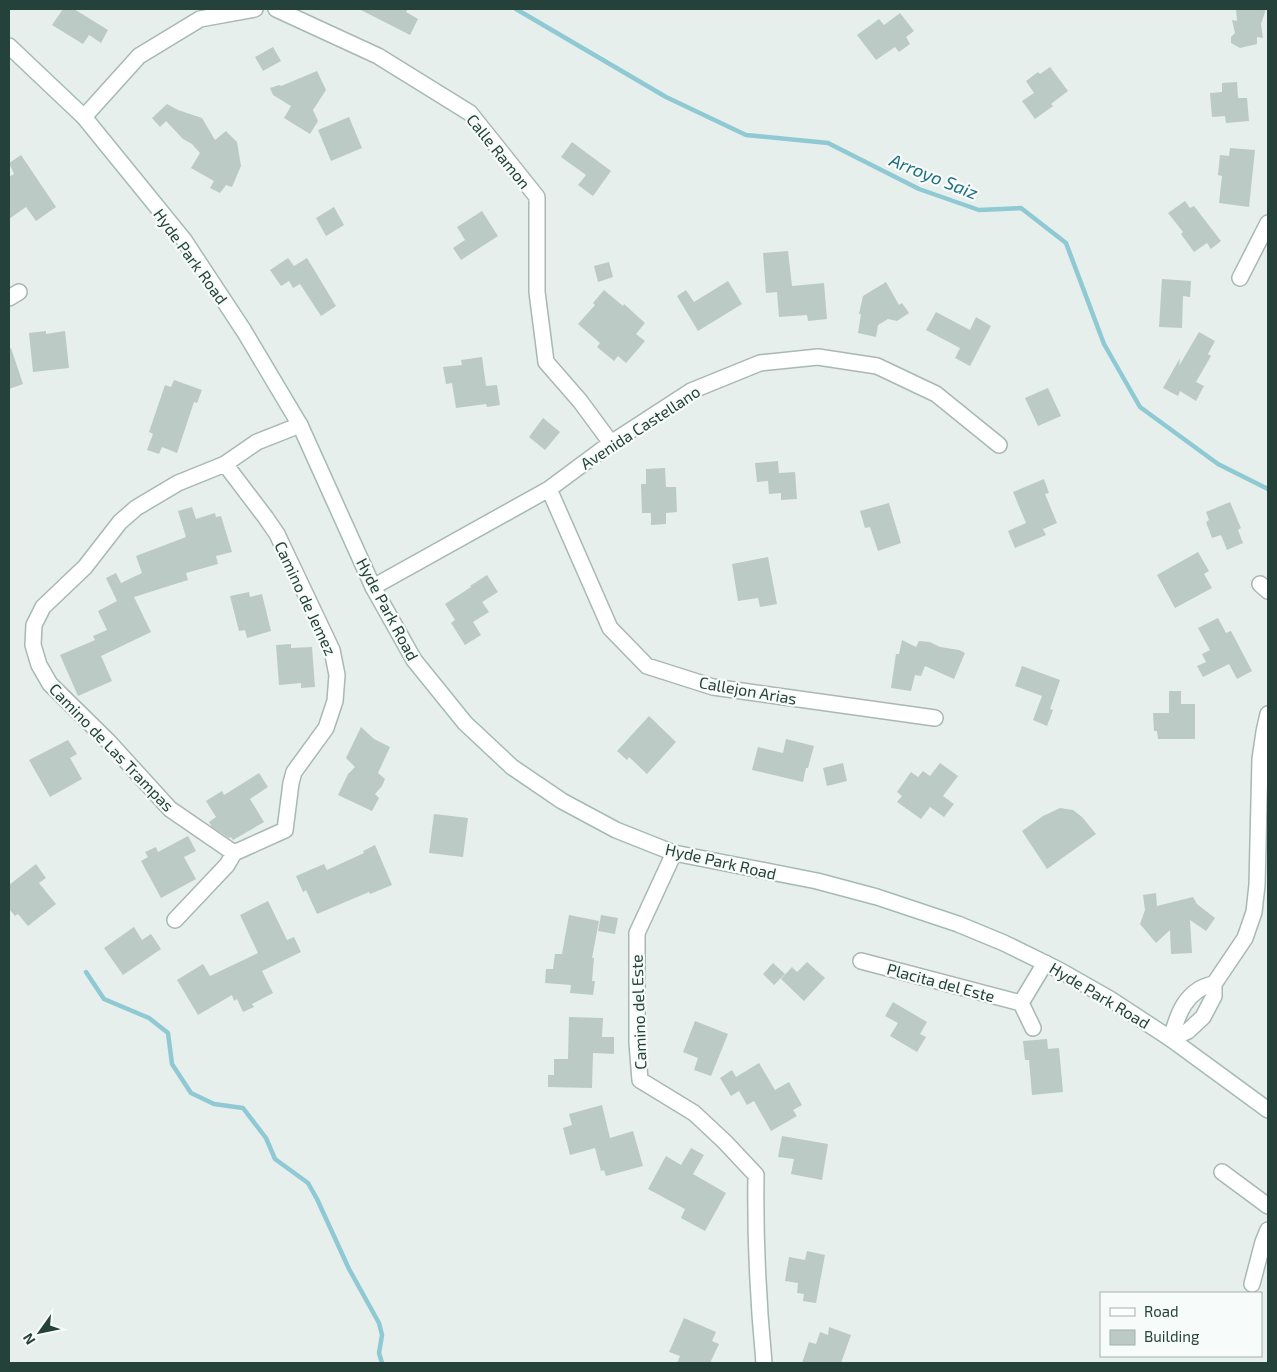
<svg xmlns="http://www.w3.org/2000/svg" width="1277" height="1372" viewBox="0 0 1277 1372" font-family="'Exo 2',sans-serif">
<style>
.lines{fill:none;stroke-linecap:round;stroke-linejoin:round}
.stream{stroke:#8ec9d4;stroke-width:4.5}
.building{fill:#bbcac4}
.minor-casing{stroke:#a8b8b2;stroke-width:18}
.secondary-casing{stroke:#a4bbb3;stroke-width:18}
.minor{stroke:#fff;stroke-width:15}
.secondary{stroke:#fff;stroke-width:15}
.labels{text-anchor:middle;dominant-baseline:central;stroke-width:4.5;stroke-linejoin:round;paint-order:stroke}
.street-label{font-size:16px;fill:#24423a;stroke:#f7fbf9}
.water-label{font-size:18px;font-style:italic;fill:#1c6f80;stroke:#f7fbf9}
</style>
<rect width="100%" height="100%" fill="#e6efeb"/>
<g class="lines">
<path class="stream" d="M516 9 666 97 746 135 828 143 919 189 979 210 1021 208 1066 243 1104 344 1140 407 1218 464 1268 489
M86 972 104 999 149 1018 168 1033 172 1064 191 1093 214 1104 243 1108 266 1138 275 1159 308 1183 317 1199 349 1269 379 1323 382 1335 379 1353 382 1363"/>
</g>
<path class="building" d="M63 9H74L108 30 101 43 89 35 83 44 52 25Z
M359 9H408L406 12 418 19 410 35Z
M1236 9H1266L1261 24 1263 38 1257 37V44L1240 48 1231 43V37L1235 33 1232 20 1237 21Z
M900 13 914 31 906 37 910 44 899 52 895 47 876 60 857 35 879 19 884 25Z
M273 47 281 61 263 71 255 57Z
M1050 67 1068 91 1051 104 1053 106 1035 119 1022 101 1034 93 1026 81 1038 72 1040 74Z
M317 71 326 90 313 110 318 121 310 134 284 118 291 106 273 95 270 88 279 85 281 86Z
M1237 82 1238 98H1247L1249 121 1226 123 1225 116 1212 117 1210 93 1222 92V83Z
M167 104 178 110 202 118 215 140 226 131 237 142 241 166 232 187 226 185 220 193 210 188 214 181 191 168 200 153 192 144 183 139 166 121 160 127 152 118Z
M349 117 362 148 331 161 318 130Z
M572 142 611 171 593 196 578 185 586 175 561 157Z
M1230 148 1255 150 1249 207 1219 203 1222 176 1218 175 1220 155 1229 156Z
M21 155 56 207 36 221 26 207 9 219V177L14 174 9 163Z
M1185 201 1190 208 1194 206 1221 241 1211 249 1207 243 1194 252 1181 234 1183 232 1168 213Z
M334 207 344 225 326 236 316 218Z
M482 211 498 236 461 260 453 248 465 240 457 227Z
M788 251 792 286 824 283 827 319 808 321 807 315 779 317 777 292 766 293 763 253Z
M288 258 294 266 307 258 336 306 321 316 300 284 293 288 289 281 281 286 270 270Z
M609 262 613 277 598 282 594 266Z
M1162 279 1191 281 1190 297 1183 296 1182 328 1159 327Z
M728 281 742 304 698 331 677 296 686 290 694 302Z
M886 282 899 305 902 303 909 313 897 321 888 319 878 325 876 337 858 333 861 314H859L863 296Z
M604 290 623 306 624 304 645 323 636 334 645 341 626 363 618 356 614 361 597 347 600 343 578 324 595 305 593 303Z
M936 312 970 330 976 317 991 326 970 366 955 358 960 348 926 330Z
M46 331V334L65 331 69 368 33 372 29 333Z
M1199 332 1215 341 1208 354 1211 356 1196 382 1204 386 1196 401 1180 391 1178 396 1163 388 1180 358 1179 366Z
M11 348 23 384 9 389V349Z
M482 357 486 386 497 385 500 405 487 407 486 404 456 408 452 383 446 384 443 367 462 365 461 360Z
M174 380 202 390 197 403 194 402 177 453 162 447 159 454 147 450 153 434 149 432 165 385 171 387Z
M1048 388 1061 416 1038 426 1025 398Z
M543 418 560 432 545 450 529 437Z
M778 461 779 473 795 472 797 499 781 500V493L769 494 768 481 757 482 755 463Z
M665 468 666 487H676L677 512 666 513V524L651 525V513H642L641 484H646V469Z
M1044 479 1049 493 1045 494 1057 523 1043 529 1046 535 1015 548 1008 531 1026 523 1013 492Z
M1230 502 1241 528 1238 530 1243 543 1227 550 1221 535 1212 538 1206 522 1209 520 1206 512Z
M889 503 901 543 878 551 870 527 865 528 860 511Z
M192 507 196 519 215 513 216 517 221 516 232 552 216 556 218 564 186 573 188 580 134 597 151 632 101 656 112 681 78 696 60 655 95 640 93 636 107 630 98 611 117 601 106 578 116 573 121 583 142 573 136 556 186 537 178 511Z
M1198 552 1209 571 1204 574 1212 588 1175 608 1157 575Z
M768 557 777 604 760 607 758 598 738 601 732 564Z
M487 575 498 592 482 602 489 612 473 622 481 635 465 645 451 623 455 620 445 604 471 587 470 586Z
M249 592 250 597 262 594 271 631 247 638 245 630 239 631 230 596Z
M1218 618 1226 633 1231 631 1252 671 1237 679 1229 664 1203 677 1197 666 1206 662 1202 654 1210 650 1198 628Z
M902 640 916 647 919 641 930 642 940 647 959 650 965 653 954 679 925 666 921 676 915 675 911 691 891 688 896 654H899Z
M291 644V648L312 647 315 687 301 688V683L279 685 276 645Z
M1022 666 1060 680 1050 709 1053 710 1047 726 1033 720 1042 696 1015 686Z
M1169 691H1181V704H1195V739H1158L1157 731H1154L1153 713H1169Z
M649 716 676 742 647 774 629 757 627 760 617 751Z
M361 727 374 739 390 747 378 773 385 779 382 786 375 794 379 798 372 811 338 795 348 774 355 767 346 758Z
M786 739 814 746 808 768H806L803 782 752 770 758 747 783 753Z
M68 740 77 754 70 758 82 779 50 797 29 760Z
M843 763 847 781 827 786 823 768Z
M940 763 958 776 943 796 954 804 944 817 930 807 921 819 897 802 902 796 897 792 911 772 918 777 923 771 930 776Z
M259 773 268 787 250 799 264 822 233 840 231 837 229 838 212 827 209 822 216 817 206 801 222 791 224 795Z
M1060 808 1073 810 1082 817 1096 834 1047 869 1022 831 1043 816Z
M434 814 468 818 463 857 429 853Z
M188 836 196 851 184 857 196 879 161 898 141 861 148 857 145 852 156 847 158 852Z
M375 845 392 885 370 894 369 892 317 914 306 890 303 892 296 876 324 864 327 870 364 853 363 851Z
M36 864 46 878 39 883 56 904 28 926 18 914 15 916 9 909V885Z
M1156 893 1157 906 1193 897 1197 904 1215 918 1206 931 1190 920 1192 953 1171 954 1170 930 1156 943 1140 924 1145 910 1143 895Z
M268 901 287 940 294 937 301 952 262 971 273 993 252 1004 254 1007 243 1012 237 999 234 1001 232 995 198 1015 177 980 203 964 210 976 258 953 240 915Z
M569 915 599 921 592 958H594L592 981H595L593 995 570 993 571 985 545 983 546 969H553L555 954H562Z
M601 915 618 918 615 934 598 931Z
M134 927 142 940 151 934 161 949 123 975 104 948Z
M807 962 825 978 804 1001 781 979 792 967 797 972Z
M773 963 785 974 774 985 763 974Z
M893 1002 927 1022 920 1034 926 1037 917 1052 890 1036 898 1023 885 1016Z
M569 1017 603 1018 602 1037H614V1054L593 1053 592 1088 548 1087V1075H554V1059H568Z
M695 1021 728 1034 711 1076 694 1070 698 1058 683 1052Z
M1047 1039 1048 1049 1059 1048 1063 1092 1032 1095 1029 1060H1025L1023 1041Z
M759 1063 775 1090 789 1082 802 1105 793 1110 797 1116 771 1131 754 1101 747 1105 739 1091 731 1096 720 1078 732 1070 736 1077Z
M602 1105 610 1138 633 1131 643 1166 606 1176 604 1170 601 1171 595 1148 570 1155 563 1128 572 1125 569 1114Z
M782 1136 828 1144 822 1180 791 1174 794 1159 778 1157Z
M691 1148 704 1155 693 1174 726 1193 705 1231 681 1218 685 1209 648 1189 666 1156 681 1165Z
M807 1251 825 1255 816 1303 803 1301 804 1294 797 1293 798 1283 785 1281 789 1257 805 1260Z
M684 1318 716 1332 712 1341 719 1344 710 1363H677L680 1356 669 1352Z
M829 1327 851 1335 841 1363H802L809 1342 816 1344 820 1332 828 1335Z"/>
<g class="lines">
<defs>
<path id="minor" d="M276 9 378 56 470 113 537 197V292L546 362 580 401 611 443
M84 117 139 56 200 19 255 9
M1240 278 1268 223
M9 298 19 292
M549 489 610 628 647 666 713 687 935 718
M1260 584 1268 591
M373 587 549 489 611 443 691 391 760 363 818 357 877 366 936 394 999 445
M234 853 170 809 109 742 50 684 39 665 33 645 34 625 43 607 85 567 120 522 136 508 178 483 225 464 257 442 300 425
M674 853 637 933V1043L640 1080 694 1113 725 1142 756 1175C755 1238 758 1300 764 1363
M175 920 227 865 234 853 285 830 291 783 294 772 326 728 335 701 337 675 332 650 277 534 266 518 225 464
M861 961 1021 1003 1033 1028
M1021 1003 1045 963
M1171 1039 1188 1031 1203 1017 1214 996V984L1245 938 1254 912 1257 885 1260 759 1264 732 1268 714
M1171 1039C1177 1015 1186 989 1214 984
M1222 1172 1268 1206
M1252 1284 1263 1242 1268 1230"/>
<path id="secondary" d="M9 46 84 117 184 240 244 331 300 425 373 587 414 660 465 723 512 767 562 801 616 830 674 853 817 881 877 897 958 924 1004 943 1059 970 1110 999 1171 1039 1268 1110"/>
</defs>
<use href="#minor" class="minor-casing"/>
<use href="#secondary" class="secondary-casing"/>
<use href="#minor" class="minor"/>
<use href="#secondary" class="secondary"/>
</g>
<g class="labels">
<g class="street-label">
<text transform="translate(499 151) rotate(51)">Calle Ramon</text>
<text transform="translate(191 256) rotate(54)">Hyde Park Road</text>
<text transform="translate(640 427) rotate(-33)">Avenida Castellano</text>
<text transform="translate(306 598) rotate(65)">Camino de Jemez</text>
<text transform="translate(388 609) rotate(62)">Hyde Park Road</text>
<text transform="translate(748 690) rotate(10)">Callejon Arias</text>
<text transform="translate(112 747) rotate(46)">Camino de Las Trampas</text>
<text transform="translate(721 861) rotate(13)">Hyde Park Road</text>
<text transform="translate(941 982) rotate(15)">Placita del Este</text>
<text transform="translate(1100 995) rotate(31)">Hyde Park Road</text>
<text transform="translate(638 1012) rotate(-92)">Camino del Este</text>
</g>
<g class="water-label">
<text transform="translate(934 176) rotate(22)">Arroyo Saiz</text>
</g>
</g>
<rect width="1277" height="1372" fill="none" stroke="#24423a" stroke-width="20"/>
<rect x="1100" y="1292" width="162" height="65" fill="#f7fbf9" stroke="#a3b1ad"/>
<rect x="1110" y="1308" width="25" height="8" fill="#ffffff" stroke="#a3b1ad"/>
<text x="1144" y="1317" font-size="15" fill="#24423a">Road</text>
<rect x="1110" y="1330" width="25" height="15" fill="#bbcac4" stroke="#a3b1ad"/>
<text x="1144" y="1342" font-size="15" fill="#24423a">Building</text>
<g transform="translate(40 1332) rotate(237)" stroke="#f7fbf9" stroke-width="4" paint-order="stroke">
<path d="M0-4L9 19L0 12L-9 19Z" fill="#24423a"/>
<text y="-8" font-size="14" font-weight="bold" text-anchor="middle" fill="#24423a">N</text>
</g>
</svg>
